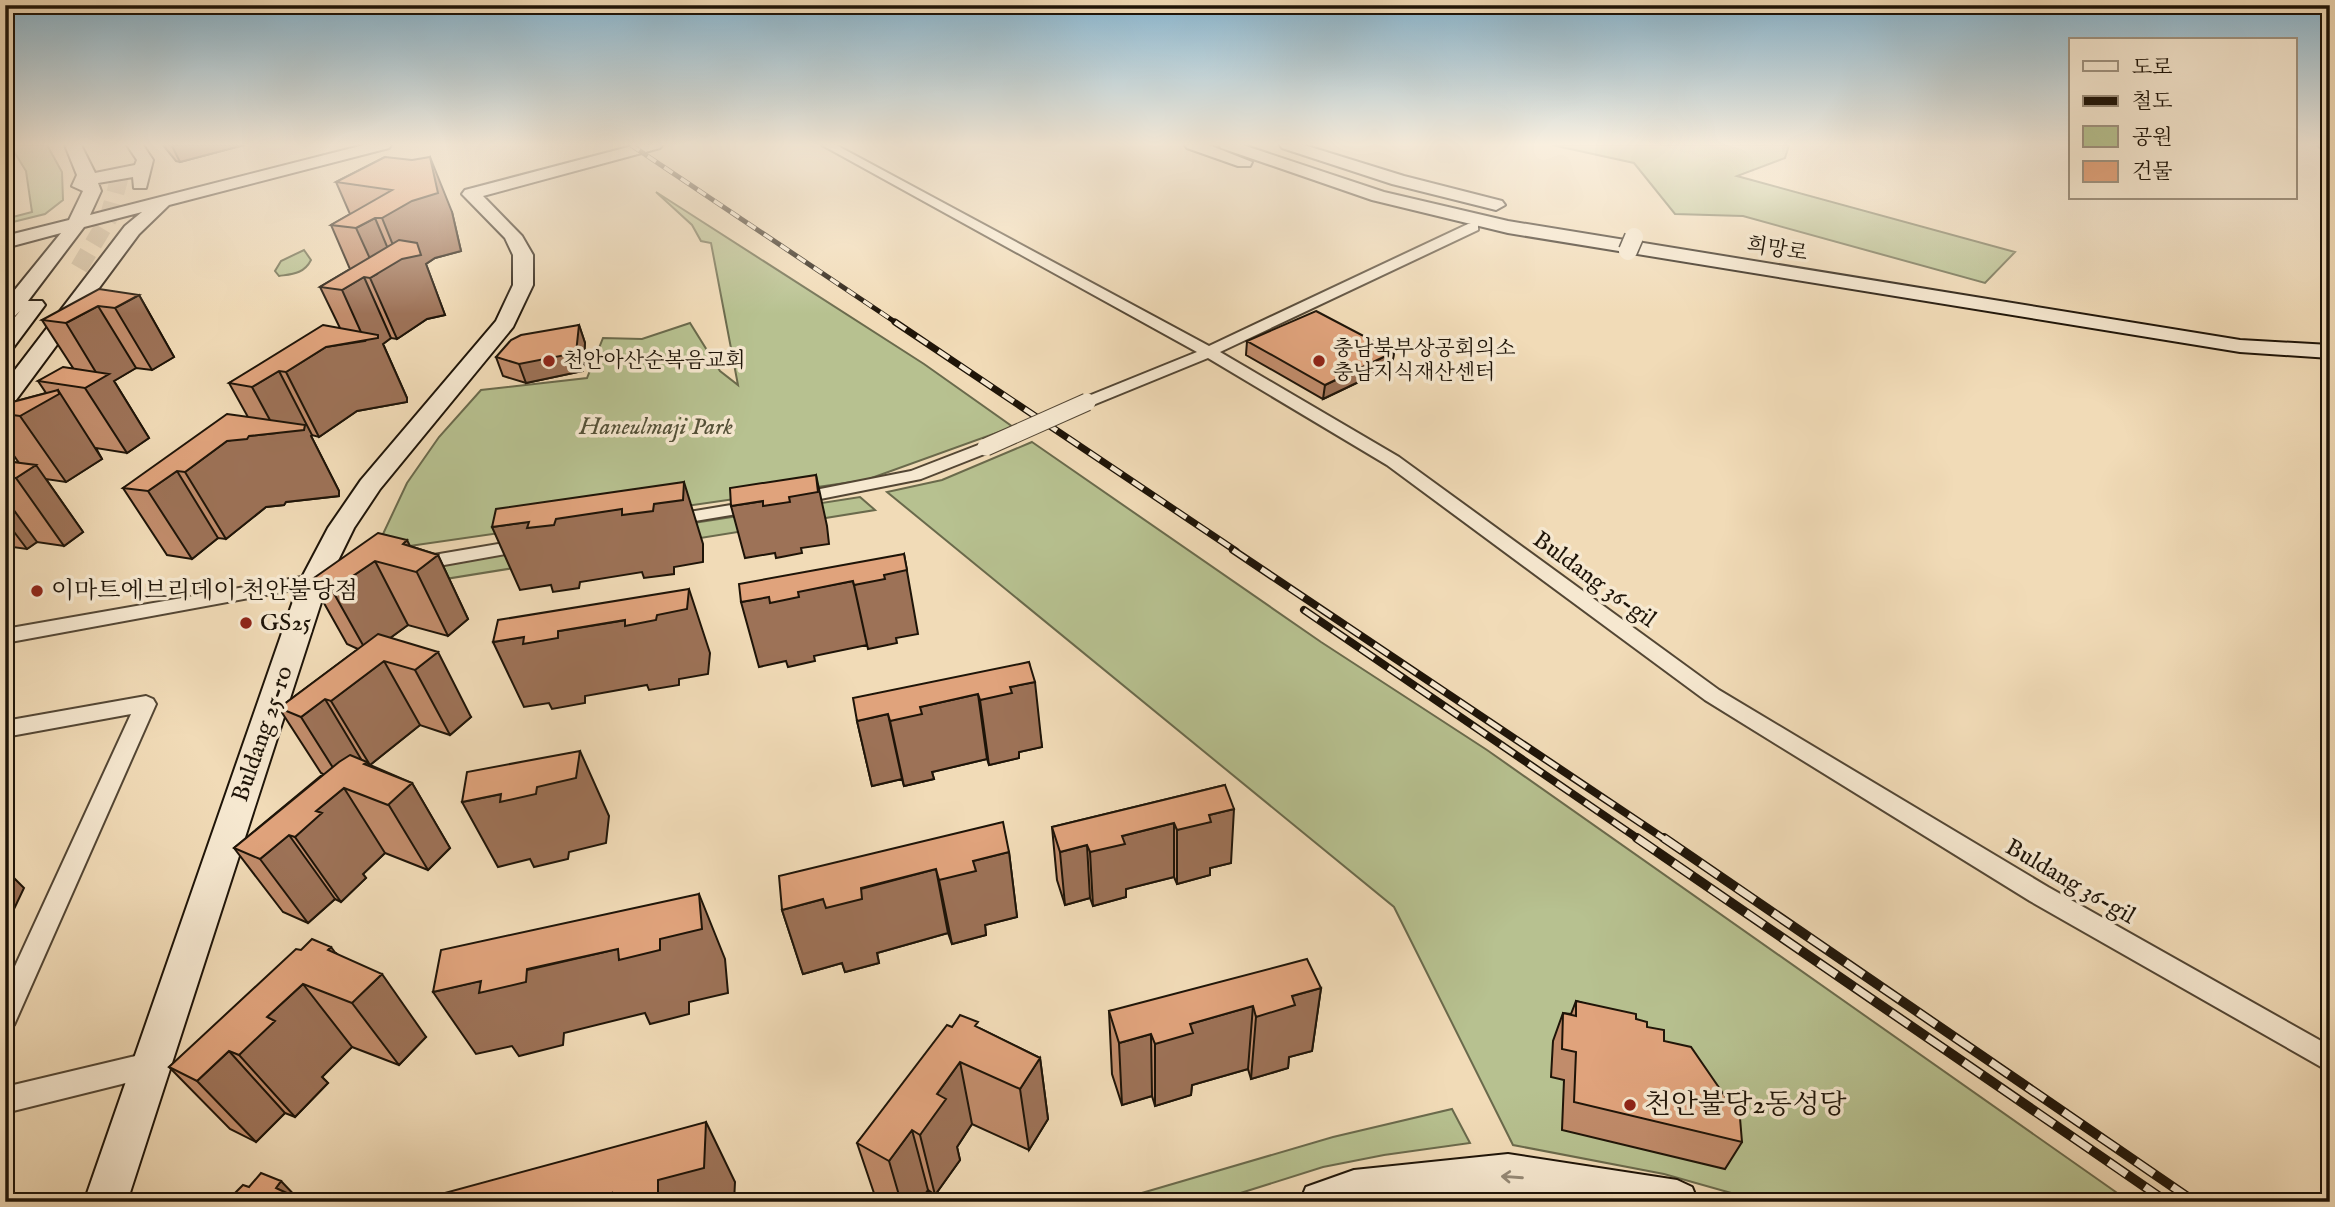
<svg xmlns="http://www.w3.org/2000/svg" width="2335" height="1207" viewBox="0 0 2335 1207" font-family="'IM FELL English','Noto Serif KR',serif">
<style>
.green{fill:#b7c190;stroke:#6a6a4c;stroke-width:2}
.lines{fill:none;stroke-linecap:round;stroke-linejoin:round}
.secondary-tunnel{stroke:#d1bd9d;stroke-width:18;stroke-dasharray:18 10;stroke-linecap:butt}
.street-casing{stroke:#534634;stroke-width:4}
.secondary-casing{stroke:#1e1408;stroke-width:4}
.street{fill:#f6e8d0;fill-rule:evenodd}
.secondary{fill:#f6e8d0;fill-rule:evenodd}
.rail-far3-casing{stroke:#1e1408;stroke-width:5}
.rail-far2-casing{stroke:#1e1408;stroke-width:7}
.rail-far1-casing{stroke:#1e1408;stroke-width:8}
.rail-casing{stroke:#1e1408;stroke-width:10}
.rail-far3{stroke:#f6e8d0;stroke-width:3.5;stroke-dasharray:10;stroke-linecap:butt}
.rail-far2{stroke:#f6e8d0;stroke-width:4.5;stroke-dasharray:13;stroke-linecap:butt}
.rail-far1{stroke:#f6e8d0;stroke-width:5;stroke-dasharray:17;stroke-linecap:butt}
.rail{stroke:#f6e8d0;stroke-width:7;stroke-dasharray:22;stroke-linecap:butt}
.street-bridge-casing{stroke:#534634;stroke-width:19;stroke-linecap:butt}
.secondary-bridge-casing{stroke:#1e1408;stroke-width:21;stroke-linecap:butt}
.street-bridge{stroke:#f6e8d0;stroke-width:17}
.secondary-bridge{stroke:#f6e8d0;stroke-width:18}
.wall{fill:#c18c6b;stroke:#1e1408;stroke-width:2}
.shaded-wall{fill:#9d7257;stroke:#1e1408;stroke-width:2}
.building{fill:#e0a37c;stroke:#1e1408;stroke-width:2}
.oneway{stroke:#958976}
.poi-dot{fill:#8f2418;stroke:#f6e8d0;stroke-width:2.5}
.labels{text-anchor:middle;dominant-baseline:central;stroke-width:7;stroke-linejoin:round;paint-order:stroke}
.far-street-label{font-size:21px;fill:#1e1408;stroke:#f6e8d0}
.far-poi-label{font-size:21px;fill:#1e1408;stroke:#f6e8d0;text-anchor:start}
.park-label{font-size:24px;font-style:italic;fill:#545138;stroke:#f6e8d0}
.street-label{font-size:24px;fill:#1e1408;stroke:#f6e8d0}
.poi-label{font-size:24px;fill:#1e1408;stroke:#f6e8d0;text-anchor:start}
.near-poi-label{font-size:28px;fill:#1e1408;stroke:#f6e8d0;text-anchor:start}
</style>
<rect width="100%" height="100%" fill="#f1dbb7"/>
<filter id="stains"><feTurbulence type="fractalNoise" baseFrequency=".00286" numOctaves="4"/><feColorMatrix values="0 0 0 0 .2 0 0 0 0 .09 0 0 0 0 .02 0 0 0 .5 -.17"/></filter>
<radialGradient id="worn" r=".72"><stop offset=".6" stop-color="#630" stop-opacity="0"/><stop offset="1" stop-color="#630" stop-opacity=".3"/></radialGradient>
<path class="green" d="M10 145H47L62 172 63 200 45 214 5 224V219L32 212 26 171Z
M1552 145H1789L1785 158 1737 176 2015 252 1985 283 1743 216 1675 214 1634 163Z
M656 192 924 364 1013 427 866 480 375 551 407 483 439 437 481 390 587 378 603 338 642 339 690 323 720 371 738 385 711 243 701 241 692 225Z
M304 250 311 260C304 274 292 274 279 276L275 271 281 261Z
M1032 442 1321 642 1487 750 2130 1202H1763L1664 1174 1513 1145 1394 907 887 492 942 480Z
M860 497 875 510 352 594 348 577Z
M1452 1109 1470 1143 1384 1155 1323 1167 1212 1202H1111L1333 1137Z"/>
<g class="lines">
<path class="secondary-tunnel" d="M79 268 108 219 122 169"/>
<defs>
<path id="street" d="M822 145H836L1209 346 1468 224H1478V230L1220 352 1399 457 1719 690 2048 887 2330 1046V1072L2030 901 1705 700 1387 465 1208 358 1093 405H1081V399L1197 352Z
M2318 145H2330V155Z
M986 442 994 447 992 451 921 479 795 504 786 499 795 494 911 471Z
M755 501 764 506 761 510 671 525 662 520 671 515Z
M528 539 534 541 537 545 534 549 416 570 407 564 416 558Z
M324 573 333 579 331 583 5 643V629Z
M146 696 153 699 156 704 14 1025 5 1029V988L131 714 5 737V721Z
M148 1053 158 1057 162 1066 158 1075 5 1113V1087Z"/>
<path id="secondary" d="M65 145H81L95 173 135 165 137 160 127 145H143L153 160 146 188H134L133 177 98 183 101 191 90 215 364 145H391L389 148 169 205 139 234 13 404 5 406V383L125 226 142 212 84 227 28 301H42L45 305 13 348 5 349V329L20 311 12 319 5 321V302L61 233 5 248V236L69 220 83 191 72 186 77 175Z
M636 145H662L660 148 483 196 522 236 533 255V285L513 327 380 489 354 528 328 581 127 1202H84L300 581 328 528 361 480 496 321 513 285V255L505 238 462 194 465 190Z
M1185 145H1209L1252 162 1250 166H1238L1187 148Z
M1219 145H1243L1384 192 1508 221 2240 340 2330 345V358L2240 352 1508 233 1372 200 1221 148Z
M1280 145H1304L1404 176 1502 201 1505 205 1496 210 1392 184 1282 148Z
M1508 1154 1677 1180 1692 1187 1698 1202H1543L1508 1196 1454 1202H1300L1306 1187 1354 1170Z"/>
</defs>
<use href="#street" class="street-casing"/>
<use href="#secondary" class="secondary-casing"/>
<use href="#street" class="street"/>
<use href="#secondary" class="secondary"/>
<defs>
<path id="rail-far3" d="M631 145 898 324"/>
<path id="rail-far2" d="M895 322 1236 551"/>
<path id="rail-far1" d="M1233 550 1666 840
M1304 610 1640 840"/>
<path id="rail" d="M1637 838 2167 1202
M1664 838 2195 1202"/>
</defs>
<use href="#rail-far3" class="rail-far3-casing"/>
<use href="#rail-far2" class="rail-far2-casing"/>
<use href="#rail-far1" class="rail-far1-casing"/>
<use href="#rail" class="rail-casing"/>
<use href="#rail-far3" class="rail-far3"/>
<use href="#rail-far2" class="rail-far2"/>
<use href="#rail-far1" class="rail-far1"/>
<use href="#rail" class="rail"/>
<defs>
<path id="street-bridge" d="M986 447 1087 402"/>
<path id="secondary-bridge" d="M1628 251 1634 237"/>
</defs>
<use href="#street-bridge" class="street-bridge-casing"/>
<use href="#secondary-bridge" class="secondary-bridge-casing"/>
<use href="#street-bridge" class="street-bridge"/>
<use href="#secondary-bridge" class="secondary-bridge"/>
</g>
<path class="wall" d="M163 145H244L180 162 176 161Z
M385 157 452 212 461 251 435 258 426 264 445 315 427 319 397 339 391 338 383 344 407 398V402L357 411 319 437 312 435 311 436 339 491V496L286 502 284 505 266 507 226 539 218 538 192 559 167 555 123 488 248 417 229 383 340 328 320 287 350 269 331 225 350 214 336 182Z
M139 295 174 357 152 370 136 368 114 381 149 438 127 453 96 448 102 459 66 482 46 479 83 532 64 546 37 542 27 549 5 546V461L19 463 5 443V404L46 393 38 381 73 368 42 320Z
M579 325 585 343 583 371 526 383 503 376 496 357Z
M1247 341 1394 352 1392 366 1323 399 1246 355Z
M410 546 438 555 468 619 448 636 408 625 390 638 471 717 450 735 420 725 370 765 412 783 450 848 428 870 385 853 363 874 366 878 341 902 335 899 308 923 283 912 234 848 323 774 321 773 279 708 358 649 347 644 311 580Z
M1029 662 1042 747 1019 752V758L989 765 987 759 932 772 934 779 904 786 902 779 872 786 857 721Z
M1225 785 1231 863 1210 868V875L1177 884 1174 877 1126 889V897L1093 906 1090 898 1065 905 1057 880 1052 827Z
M1009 852 1017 917 985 925 986 935 952 944 948 933 877 953 879 963 845 972 842 963 803 974 782 910Z
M301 950 336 953 426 1037 399 1065 352 1047 322 1077 328 1083 295 1117 285 1113 256 1142 230 1129 169 1067Z
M1321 988 1312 1051 1289 1057 1288 1068 1251 1079 1248 1069 1192 1085 1191 1095 1155 1106 1152 1096 1122 1105 1112 1074 1109 1011Z
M1576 1001 1636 1019 1664 1041 1742 1142 1725 1169 1562 1130 1564 1080 1551 1077 1553 1041 1563 1013 1571 1014Z
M952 1027 979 1028 1040 1058 1048 1119 1029 1150 972 1124 957 1147 960 1160 935 1195 928 1190 919 1202H877L857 1143Z"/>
<path class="shaded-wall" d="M177 145H244L180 162 172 146Z
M430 157 452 212 461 251 435 258 426 264 445 315 427 319 397 339 370 278 377 274 356 228 375 218 394 263 399 260 382 218Z
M364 277 391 338 383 344 407 398V402L357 411 319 437 286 372 326 347 365 341 342 290Z
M139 295 174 357 152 370 115 308Z
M98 306 136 368 114 381 149 438 127 453 85 388 100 379 66 323Z
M579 325 585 343 583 371 526 383 519 364Z
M1394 352 1392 366 1323 399 1325 385Z
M279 371 312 435 311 436 339 491V496L286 502 284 505 266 507 226 539 185 472 227 441 249 436 277 433 252 387Z
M58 390 102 459 66 482 20 416Z
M36 465 83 532 64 546 16 478Z
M177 471 218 538 192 559 148 491Z
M816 475 827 526 829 544 801 548 802 553 776 558 775 553 745 558 731 506 789 497Z
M684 482 703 544V562L674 567V574L644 578 642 572 580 582 579 588 553 592 551 585 520 590 492 527 654 504Z
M5 498 37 542 27 549 5 520Z
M407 540 421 568 438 555 468 619 448 636 403 544Z
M904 554 918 634 896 638 897 643 868 649 854 585 884 575Z
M375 561 408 625 368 654 332 590Z
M853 581 867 645 814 656 815 661 788 667 786 661 759 667 741 602Z
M689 589 710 653 708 674 679 679V685L649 690 647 685 585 696V703L552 709 549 703 524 707 493 642 657 615Z
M438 652 471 717 450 735 415 670Z
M384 661 420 725 370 765 331 701Z
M1035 682 1042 747 1019 752V758L989 765 980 700 1010 687Z
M978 694 987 759 932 772 934 779 904 786 890 721 920 707Z
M325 699 364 764 342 782 301 717Z
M888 714 902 779 872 786 857 721Z
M580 751 609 816 606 843 569 852 568 859 534 867 530 859 498 867 462 802 537 787Z
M367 762 391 801 412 783 450 848 428 870 364 764Z
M344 788 385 853 363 874 366 878 341 902 295 837 316 811Z
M1234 809 1231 863 1210 868V875L1177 884V830L1209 815Z
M1174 823V877L1126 889V897L1093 906 1090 852 1122 836Z
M289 835 335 899 308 923 260 859Z
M1087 845 1090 898 1065 905 1060 852Z
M1009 852 1017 917 985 925 986 935 952 944 939 880 973 861Z
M936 869 948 933 877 953 879 963 845 972 842 963 803 974 782 910Z
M9 873 24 888 5 928V881Z
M699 894 725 959 728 993 689 1002V1014L650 1024 645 1013 564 1033 563 1045 519 1056 512 1046 476 1054 433 992 660 939Z
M331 947 364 991 382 974 426 1037 399 1065 352 1003 328 950Z
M303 984 352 1047 322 1077 328 1083 295 1117 239 1055 267 1017Z
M1321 988 1312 1051 1289 1057 1288 1068 1251 1079 1256 1017 1292 996Z
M1253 1006 1248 1069 1192 1085 1191 1095 1155 1106V1044L1190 1024Z
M1151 1034 1152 1096 1122 1105 1119 1043Z
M229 1051 285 1113 256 1142 197 1081Z
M1040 1058 1048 1119 1029 1150 1020 1089Z
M960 1062 972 1124 957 1147 960 1160 935 1195 920 1135 937 1094Z
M706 1122 735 1182 734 1202H644L658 1180Z
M912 1130 928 1190 919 1202H901L889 1161Z
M281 1181 301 1202 276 1188Z
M612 1193 617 1202H585Z"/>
<path class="building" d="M385 157 412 160 430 157 438 193 412 201 382 218H375L356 228 331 225 392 190 336 182Z
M399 240 417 243 421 255 402 259 370 278 364 277 342 290 320 287Z
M99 289 139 295 115 308 98 306 66 323 42 320Z
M1316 311 1394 352 1325 385 1247 341Z
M323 325 378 335V338L326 347 286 372 279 371 252 387 229 383Z
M579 325 576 353 519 364 496 357 511 340 521 335Z
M63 367 109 374 85 388 38 381Z
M58 390 59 394 20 416 5 414V404Z
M227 414 305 425 304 430 249 436 247 439 227 441 185 472 177 471 148 491 123 488Z
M5 461 36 465 16 478 5 477Z
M816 475 818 492 789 497 790 502 763 506V501L731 506 730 488Z
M684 482 683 500 654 504 653 511 622 515V509L556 519 554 525 527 528 529 522 492 527 496 509Z
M378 533 407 540 403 544 438 555 416 572 375 561 332 590 311 580Z
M904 554 907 570 884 575 885 579 854 585 853 581 798 592 799 597 770 603 769 597 741 602 739 584Z
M689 589 687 609 657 615 656 620 625 626V620L558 631V638L523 644 524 637 493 642 498 620Z
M378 634 438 652 415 670 384 661 331 701 325 699 301 717 279 708Z
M1029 662 1035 682 1010 687 1012 693 980 700 978 694 920 707 922 714 890 721 888 714 857 721 853 698Z
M580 751 576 778 537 787 536 794 500 802 501 794 462 802 467 772Z
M350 755 367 762 364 764 412 783 388 805 344 788 316 811 322 813 295 837 289 835 260 859 234 848 339 762Z
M1225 785 1234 809 1209 815 1211 822 1177 830 1174 823 1122 836 1125 844 1090 852 1087 845 1060 852 1052 827Z
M1003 822 1009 852 973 861 976 871 939 880 936 869 861 888 862 899 826 908 823 899 782 910 779 876Z
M699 894 702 929 660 939V950L619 960 618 949 527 969 526 982 479 993 481 981 433 992 441 950Z
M312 939 331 947 328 950 382 974 352 1003 303 984 267 1017 275 1021 239 1055 229 1051 197 1081 169 1067 296 949 301 950Z
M1307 959 1321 988 1292 996 1295 1005 1256 1017 1253 1006 1190 1024 1193 1033 1155 1044 1151 1034 1119 1043 1109 1011Z
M1576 1001 1636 1014V1019L1647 1022V1027L1664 1030V1041L1691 1047 1740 1118 1742 1142 1574 1102 1576 1052 1562 1049 1563 1013 1576 1016Z
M960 1015 978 1022 975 1026 1040 1058 1020 1089 960 1062 937 1094 946 1099 920 1135 912 1130 889 1161 857 1143 947 1025 952 1027Z
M706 1122 704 1168 658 1180V1198L644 1202H612V1193L585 1202H419V1200Z
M261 1173 281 1181 276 1188 306 1202H226L243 1185 249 1187Z"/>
<defs><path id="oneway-shaft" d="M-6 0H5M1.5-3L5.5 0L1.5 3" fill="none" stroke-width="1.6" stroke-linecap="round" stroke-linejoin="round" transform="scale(1.75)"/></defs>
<use class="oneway" href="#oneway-shaft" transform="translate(1512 1177) rotate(-176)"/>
<linearGradient id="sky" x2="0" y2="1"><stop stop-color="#89b7d1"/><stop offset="0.46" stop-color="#f9efdf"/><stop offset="1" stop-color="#f9efdf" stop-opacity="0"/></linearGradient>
<rect width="2335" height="314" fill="url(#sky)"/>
<g class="poi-dot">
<circle cx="549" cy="361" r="7"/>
<circle cx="1319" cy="361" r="7"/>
<circle cx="37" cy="591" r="7"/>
<circle cx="246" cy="623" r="7"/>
<circle cx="1630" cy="1105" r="7"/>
</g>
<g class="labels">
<g class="far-street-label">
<text transform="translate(1777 250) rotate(9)">희망로</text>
</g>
<g class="far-poi-label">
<text x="1333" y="349">충남북부상공회의소<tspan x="1333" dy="24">충남지식재산센터</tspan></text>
<text x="563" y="361">천안아산순복음교회</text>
</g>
<g class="park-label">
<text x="656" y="427">Haneulmaji Park</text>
</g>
<g class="street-label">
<text transform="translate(1594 580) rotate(36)">Buldang 36-gil</text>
<text transform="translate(263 734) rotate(-71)">Buldang 25-ro</text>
<text transform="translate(2070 882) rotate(30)">Buldang 36-gil</text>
</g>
<g class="poi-label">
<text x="51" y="591">이마트에브리데이 천안불당점</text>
<text x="260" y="623">GS25</text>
</g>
<g class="near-poi-label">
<text x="1644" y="1105">천안불당2동성당</text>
</g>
</g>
<rect width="2335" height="1207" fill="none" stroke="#f1dbb7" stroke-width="28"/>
<rect x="7" y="7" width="2321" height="1193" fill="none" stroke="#1e1408" stroke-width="3.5"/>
<rect x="14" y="14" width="2307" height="1179" fill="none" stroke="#1e1408" stroke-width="2"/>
<rect x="2069" y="38" width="228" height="161" fill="#f6e8d0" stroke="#a09380" stroke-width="2"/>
<rect x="2083" y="61" width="35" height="10" fill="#f6e8d0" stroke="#a09380" stroke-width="2"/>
<text x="2132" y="74" font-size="21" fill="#1e1408">도로</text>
<rect x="2083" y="96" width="35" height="10" fill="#1e1408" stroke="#a09380" stroke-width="2"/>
<text x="2132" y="108" font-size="21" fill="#1e1408">철도</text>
<rect x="2083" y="126" width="35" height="21" fill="#b7c190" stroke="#a09380" stroke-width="2"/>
<text x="2132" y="144" font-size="21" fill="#1e1408">공원</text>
<rect x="2083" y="161" width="35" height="21" fill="#e0a37c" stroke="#a09380" stroke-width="2"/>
<text x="2132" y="178" font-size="21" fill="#1e1408">건물</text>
<rect width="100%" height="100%" filter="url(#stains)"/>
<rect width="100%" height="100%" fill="url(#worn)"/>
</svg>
